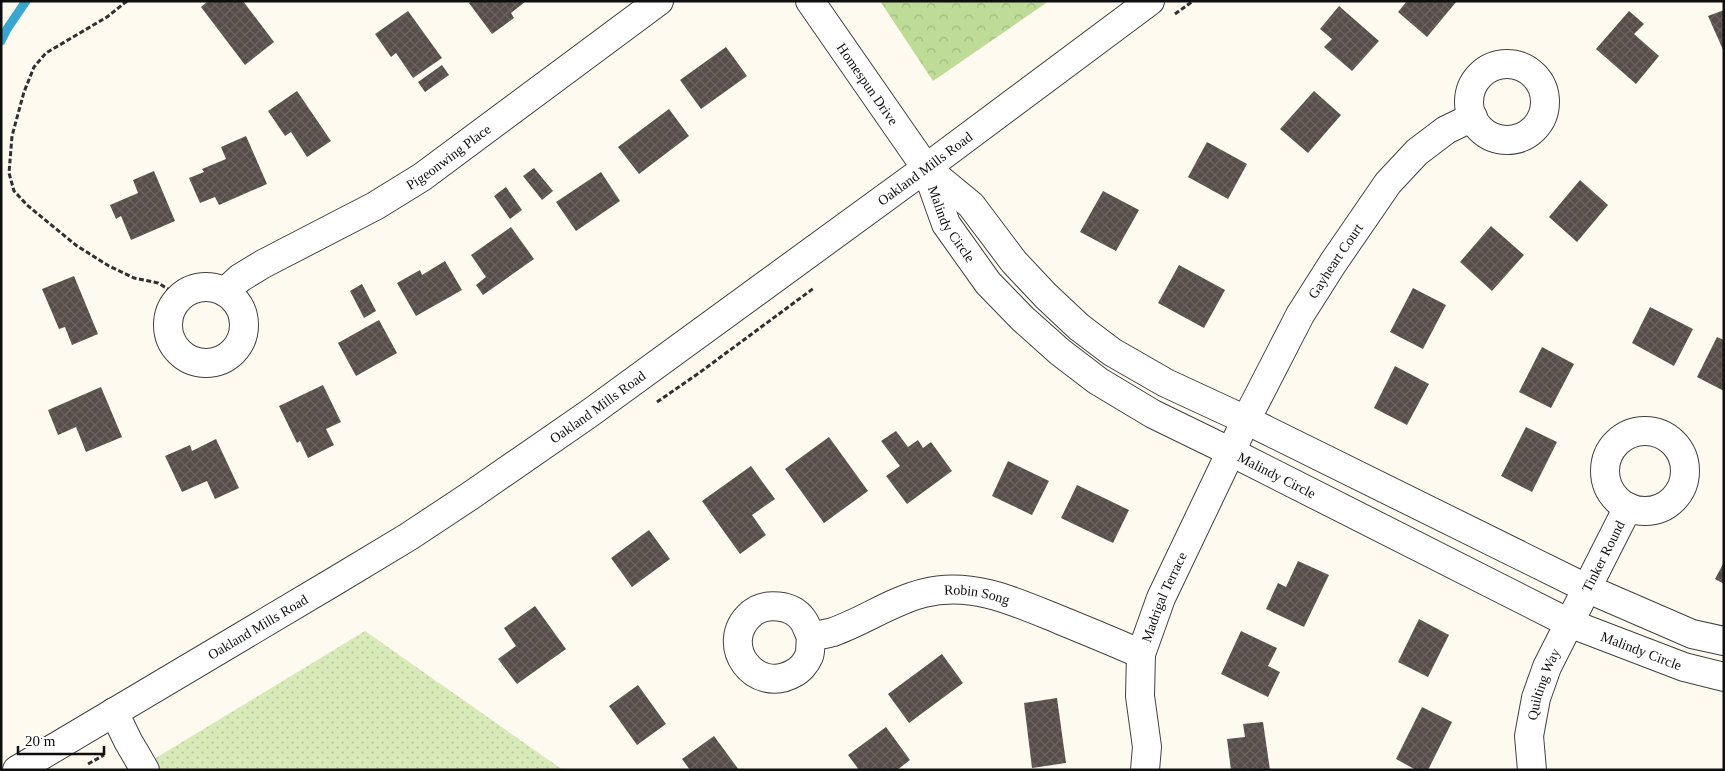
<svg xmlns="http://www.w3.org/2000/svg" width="1725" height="771" viewBox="0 0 1725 771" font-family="Georgia,serif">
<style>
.grass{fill:url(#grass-dots)}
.forest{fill:url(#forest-crowns)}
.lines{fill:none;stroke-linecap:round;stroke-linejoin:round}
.stream{stroke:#39a6cf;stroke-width:9}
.building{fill:url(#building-cross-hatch)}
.minor-casing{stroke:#414141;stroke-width:30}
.path{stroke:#303030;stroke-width:3;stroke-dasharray:5 2.5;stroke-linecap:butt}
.minor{stroke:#fff;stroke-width:28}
.labels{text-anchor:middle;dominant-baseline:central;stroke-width:5;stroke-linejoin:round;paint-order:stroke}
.street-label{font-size:14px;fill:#0e0e0e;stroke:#fff}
</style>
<defs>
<pattern id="grass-dots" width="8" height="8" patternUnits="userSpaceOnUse" patternTransform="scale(1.25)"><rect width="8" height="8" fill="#d8eab8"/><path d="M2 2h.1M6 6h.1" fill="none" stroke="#b8c89d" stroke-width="1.8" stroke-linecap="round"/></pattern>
<pattern id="forest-crowns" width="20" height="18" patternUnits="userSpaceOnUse" patternTransform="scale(1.25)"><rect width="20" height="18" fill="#bedb97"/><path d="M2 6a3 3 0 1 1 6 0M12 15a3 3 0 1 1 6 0" fill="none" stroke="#a2bb81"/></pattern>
<pattern id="building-cross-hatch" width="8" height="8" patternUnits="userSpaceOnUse" patternTransform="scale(1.25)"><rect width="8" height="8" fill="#574e4a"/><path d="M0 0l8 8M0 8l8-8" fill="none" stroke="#6a6360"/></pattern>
</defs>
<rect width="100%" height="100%" fill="#fffaef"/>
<path class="grass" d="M365 631 563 770H136Z"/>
<path class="forest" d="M880 1H1049L933 81Z"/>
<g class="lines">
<path class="stream" d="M1 41 7 29 26 1"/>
</g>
<path class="building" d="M208 1H243L274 42 245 65 201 7Z
M471 1H526L511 13 514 18 492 34 469 3Z
M1407 1H1457L1427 37 1398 12Z
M1339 6 1379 41 1352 71 1324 47 1332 39 1320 29Z
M1724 10V52L1708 16Z
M408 11 442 58 413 78 396 53 391 57 375 34Z
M1629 11 1644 24 1634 34 1659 56 1636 84 1596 49Z
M726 47 747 76 701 109 680 80Z
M442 65 449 75 425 92 418 82Z
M297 91 331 141 307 157 291 132 285 136 268 111Z
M1314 91 1341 115 1308 153 1280 129Z
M669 109 689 136 639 174 618 147Z
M246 136 267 184 219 205 215 197 200 203 189 178 204 172 202 169 226 159 221 147Z
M1207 142 1247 164 1228 199 1188 177Z
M534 168 553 191 542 200 523 176Z
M154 171 175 221 131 240 121 216 116 219 110 205 138 193 133 180Z
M601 172 620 201 576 231 556 202Z
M1580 180 1608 205 1577 242 1549 217Z
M506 187 522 210 510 219 494 196Z
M1103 191 1139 210 1116 251 1080 232Z
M1491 226 1524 255 1492 291 1460 262Z
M511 227 534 259 483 295 476 285 486 277 471 255Z
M445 261 462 290 416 316 397 283 420 270 422 275Z
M1179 265 1225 290 1204 328 1158 303Z
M74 276 98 334 72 345 65 327 59 329 42 289Z
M362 284 376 311 364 318 350 291Z
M1413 288 1446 305 1423 349 1390 332Z
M1650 307 1693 329 1674 366 1632 343Z
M379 320 397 353 356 376 338 343Z
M1717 337 1724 340V391L1697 377Z
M1542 347 1574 364 1551 408 1519 392Z
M1395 366 1429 384 1407 425 1374 408Z
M323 385 341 422 326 429 334 445 308 458 300 441 297 443 279 406Z
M101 387 122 437 86 452 76 427 58 435 48 410Z
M1526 427 1557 442 1532 492 1501 476Z
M896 431 908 447 918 440 923 448 931 442 952 471 907 504 886 476 900 466 881 441Z
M829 437 868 491 824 523 785 469Z
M216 439 239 488 215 499 207 481 182 492 165 456 190 445 192 451Z
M1008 461 1049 481 1032 515 992 496Z
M751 466 775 499 752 515 766 535 740 554 702 501Z
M1077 485 1129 510 1113 543 1061 518Z
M649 530 670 559 632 587 611 558Z
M1298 561 1329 575 1304 627 1266 609 1278 583 1286 587Z
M1724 562V584L1715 579Z
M535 606 566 649 517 684 498 659 516 646 504 628Z
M1419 619 1449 635 1428 677 1398 662Z
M1241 631 1277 648 1268 666 1280 672 1268 697 1221 674Z
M942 654 963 683 909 723 888 694Z
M638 685 666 724 637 745 609 706Z
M1057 698 1066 763 1032 768 1024 703Z
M1422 707 1452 722 1428 770H1416L1396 759Z
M1263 722 1270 770H1231L1227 739 1245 737 1243 724Z
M886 727 910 760 897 770H859L848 755Z
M714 736 739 770H690L682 759Z"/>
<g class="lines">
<defs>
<g id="minor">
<path id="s1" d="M810 1 926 168 946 224 988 283 1023 319 1060 352 1098 381 1153 414 1231 452 1569 623 1684 667 1724 677"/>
<circle cx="1507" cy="102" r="38"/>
<path d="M926 168 971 205 1014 262 1046 296 1079 327 1112 352 1166 383 1246 420 1586 588 1692 634 1724 641"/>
<circle cx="206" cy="325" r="38"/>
<path id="s2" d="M225 292 240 278 263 264 375 206 422 177 659 1"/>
<circle cx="1645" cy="471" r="40"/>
<path id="s3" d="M811 637C808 631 806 624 803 620 792 604 765 602 751 614 717 644 755 696 794 673 800 670 806 663 809 656 811 651 810 643 811 637 818 635 826 634 833 632 864 621 892 601 924 593 972 581 1016 602 1060 620 1087 631 1114 642 1141 654"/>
<path d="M114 712 128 741 145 770"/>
<path id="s4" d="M17 770 335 581 408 537 470 496 590 413 926 168 1150 1"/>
<path id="s5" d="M1145 770 1147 747 1140 696 1141 654 1161 598 1246 420 1300 315 1333 263 1388 183 1417 152 1446 130 1473 117"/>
<path id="s6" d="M1532 770 1529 736 1536 698 1547 667 1628 507"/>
</g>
</defs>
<use href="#minor" class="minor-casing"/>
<path class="path" d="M127 1 107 17 46 53 34 67 24 92 12 136 9 173 14 191 27 205 77 246 109 266 134 278 158 283 180 296
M1175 14 1193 1
M657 402 699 373 814 288
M88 764 104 755"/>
<use href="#minor" class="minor"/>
</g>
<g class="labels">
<g class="street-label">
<text stroke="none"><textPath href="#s1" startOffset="101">Homespun Drive</textPath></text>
<text stroke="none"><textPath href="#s2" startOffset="262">Pigeonwing Place</textPath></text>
<text stroke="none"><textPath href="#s4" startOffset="1090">Oakland Mills Road</textPath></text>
<text stroke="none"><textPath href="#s1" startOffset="265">Malindy Circle</textPath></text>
<text stroke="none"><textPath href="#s5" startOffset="556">Gayheart Court</textPath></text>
<text stroke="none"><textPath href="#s4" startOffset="685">Oakland Mills Road</textPath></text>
<text stroke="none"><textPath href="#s1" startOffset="685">Malindy Circle</textPath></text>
<text stroke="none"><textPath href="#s6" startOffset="230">Tinker Round</textPath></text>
<text stroke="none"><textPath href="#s3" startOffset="404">Robin Song</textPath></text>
<text stroke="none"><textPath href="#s5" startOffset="178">Madrigal Terrace</textPath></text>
<text stroke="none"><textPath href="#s4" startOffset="280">Oakland Mills Road</textPath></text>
<text stroke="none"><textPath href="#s1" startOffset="1090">Malindy Circle</textPath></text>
<text stroke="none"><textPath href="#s6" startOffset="88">Quilting Way</textPath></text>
</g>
</g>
<rect width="1725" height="771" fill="none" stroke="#0e0e0e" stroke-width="5"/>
<path d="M18 746v8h86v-8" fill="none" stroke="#0e0e0e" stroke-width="2.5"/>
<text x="25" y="746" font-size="15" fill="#0e0e0e" stroke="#ffffff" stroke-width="4" paint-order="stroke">20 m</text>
</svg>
